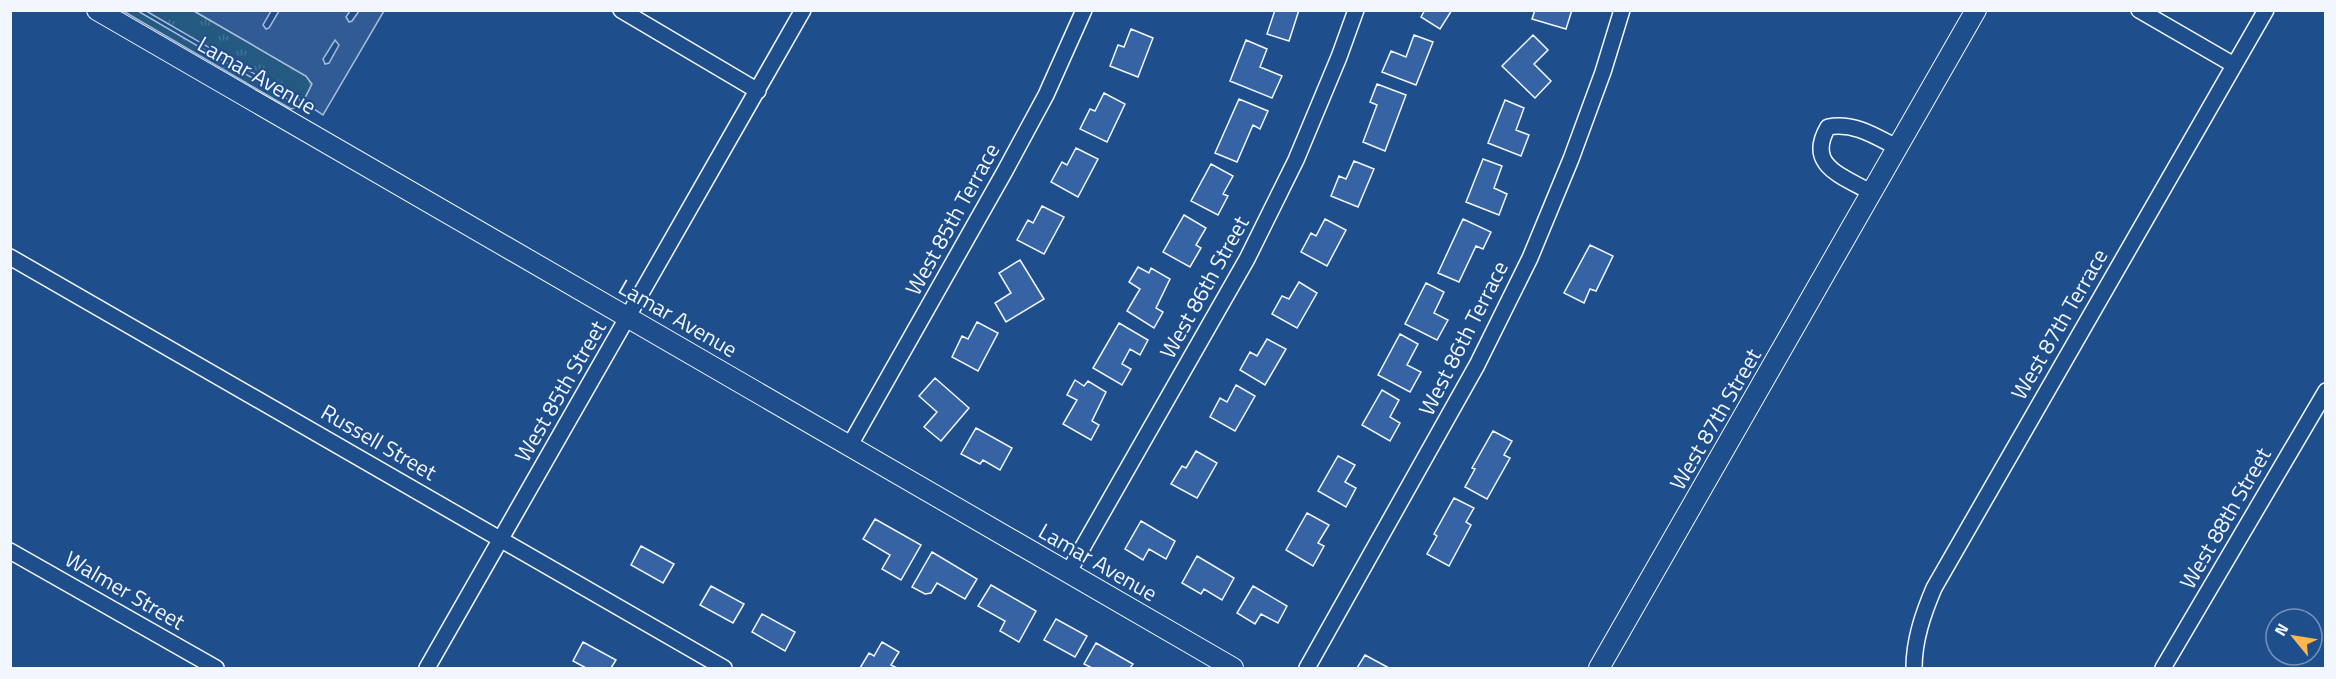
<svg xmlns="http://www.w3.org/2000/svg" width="2336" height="679" viewBox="0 0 2336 679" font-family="'Titillium Web',sans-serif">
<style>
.grass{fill:url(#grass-tufts);stroke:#a8bbd7;stroke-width:1.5}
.parking{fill:#305b95;stroke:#a8bbd7;stroke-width:1.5;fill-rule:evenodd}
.building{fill:#3563a3;stroke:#f2f6ff;stroke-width:1.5}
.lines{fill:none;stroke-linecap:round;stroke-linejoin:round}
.minor-casing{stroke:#f2f6ff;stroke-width:18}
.tertiary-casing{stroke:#f2f6ff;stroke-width:22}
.minor{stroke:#1f4e8c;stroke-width:15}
.tertiary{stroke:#1f4e8c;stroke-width:20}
.labels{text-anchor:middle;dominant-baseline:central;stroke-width:4.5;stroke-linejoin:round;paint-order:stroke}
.street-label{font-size:22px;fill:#f2f6ff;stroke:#1f4e8c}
</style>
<defs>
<pattern id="grass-tufts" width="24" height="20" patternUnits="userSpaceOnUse" patternTransform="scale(1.5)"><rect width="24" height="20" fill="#245a82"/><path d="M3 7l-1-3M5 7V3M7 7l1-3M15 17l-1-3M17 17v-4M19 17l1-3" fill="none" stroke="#447295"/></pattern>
</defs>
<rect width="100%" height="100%" fill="#1f4e8c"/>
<path class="grass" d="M123 11H138L300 106 291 109Z
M146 11H194L306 76 312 84 303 102Z"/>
<path class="parking" d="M194 11H271L263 25 266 29 269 28 279 11H350L346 17 349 22 352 21 359 11H384L323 115 303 102 312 84 306 76ZM335 40 339 45 329 63 325 64 323 59Z"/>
<path class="building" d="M1275 10H1299L1289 41 1267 34Z
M1425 10H1452L1440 29 1421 17Z
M1535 10H1572L1566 29 1532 19Z
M1131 29 1153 38 1138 77 1110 66 1118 45 1124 47Z
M1414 35 1433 42 1416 85 1382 72 1391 51 1406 57Z
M1533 35 1548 50 1534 64 1551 81 1535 98 1502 66Z
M1246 40 1267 49 1260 67 1282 76 1272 98 1230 81Z
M1377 84 1406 95 1385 151 1363 142 1377 105 1370 102Z
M1104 93 1125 104 1107 142 1080 129 1090 109 1095 111Z
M1239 99 1268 111 1260 129 1253 125 1237 162 1215 153Z
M1505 100 1524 108 1516 130 1529 135 1521 156 1488 143Z
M1076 148 1098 159 1078 197 1051 182 1062 162 1067 165Z
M1483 159 1502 166 1494 188 1507 194 1499 215 1466 202Z
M1354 161 1374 169 1358 207 1331 196 1339 176 1346 179Z
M1211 164 1233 176 1223 194 1228 196 1218 215 1191 201Z
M1042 206 1064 217 1044 254 1017 240 1028 220 1033 223Z
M1184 215 1206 228 1196 245 1201 248 1190 267 1163 252Z
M1325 219 1346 230 1327 266 1301 252 1311 233 1316 236Z
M1463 219 1491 232 1483 249 1476 246 1459 282 1438 273Z
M1590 245 1613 256 1596 291 1590 289 1584 303 1564 293Z
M1020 260 1044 299 1006 322 995 303 1011 293 999 273Z
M1138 267 1149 273 1151 268 1170 279 1156 308 1163 312 1154 328 1127 311 1140 289 1129 282Z
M1299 282 1317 293 1297 328 1272 314 1282 296 1289 299Z
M1426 283 1444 292 1434 313 1448 320 1437 340 1405 324Z
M977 322 998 333 978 371 952 357 962 336 968 339Z
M1119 323 1148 340 1140 355 1130 349 1122 364 1131 369 1122 385 1093 368Z
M1400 334 1418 344 1407 365 1421 372 1410 392 1378 375Z
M1267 339 1286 349 1265 385 1240 370 1250 352 1257 356Z
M935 378 969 408 941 441 924 427 937 412 919 396Z
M1075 380 1084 386 1088 381 1106 392 1092 421 1099 425 1091 440 1063 424 1077 400 1067 395Z
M1236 385 1255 396 1235 431 1210 417 1220 398 1227 402Z
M1382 390 1399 400 1390 417 1400 423 1390 441 1362 425Z
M976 428 1012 448 1000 470 983 460 980 464 961 454Z
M1493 431 1512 441 1504 455 1510 458 1487 499 1465 487 1475 469 1472 468Z
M1196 451 1217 463 1197 498 1171 484 1182 466 1186 468Z
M1338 456 1355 465 1345 482 1356 488 1346 507 1318 491Z
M1454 498 1474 508 1466 522 1471 525 1449 566 1427 554 1437 536 1434 534Z
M1307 513 1329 525 1318 543 1324 546 1313 566 1286 550Z
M875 519 921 545 901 580 882 569 890 555 863 539Z
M1141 521 1175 541 1166 559 1149 549 1143 560 1125 549Z
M641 546 674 564 663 583 631 565Z
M932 552 977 579 965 599 937 583 931 593 925 594 912 587Z
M1197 556 1234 578 1222 600 1204 589 1201 594 1182 583Z
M991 585 1036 611 1019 642 1000 631 1005 621 978 606Z
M711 586 744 604 733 623 700 605Z
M1253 586 1287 606 1278 623 1261 614 1255 624 1237 613Z
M762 614 795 632 785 651 752 632Z
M1056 619 1087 636 1075 657 1044 640Z
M583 642 616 660 611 668H586L573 661Z
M882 642 899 652 891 665 897 668H860L869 653 874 656Z
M1096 643 1133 664 1130 668H1092L1084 664Z
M1365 655 1389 668H1357Z"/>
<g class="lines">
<defs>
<path id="minor" d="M621 10 758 91
M2139 10 2234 65
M1872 193C1843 176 1805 166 1828 127 1854 122 1875 136 1898 148
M10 257 724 668
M850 445 1005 171 1046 95 1084 10
M10 551 216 668
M1068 573 1247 259 1296 160 1339 57 1356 10
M427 668 803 10
M1307 668 1477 365 1530 258 1571 159 1603 72 1622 10
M1914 668C1914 640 1923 614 1934 588L2266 10
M2163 668 2326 391"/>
<path id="tertiary" d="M97 10 1233 668
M1599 668 1976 10"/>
</defs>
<use href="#minor" class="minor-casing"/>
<use href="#tertiary" class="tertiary-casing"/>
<use href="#minor" class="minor"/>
<use href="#tertiary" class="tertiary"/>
</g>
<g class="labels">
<g class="street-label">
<text transform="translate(257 75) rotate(30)">Lamar Avenue</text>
<text transform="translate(952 219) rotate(-61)">West 85th Terrace</text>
<text transform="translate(1204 287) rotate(-61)">West 86th Street</text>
<text transform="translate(678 318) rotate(30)">Lamar Avenue</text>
<text transform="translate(2059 324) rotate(-60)">West 87th Terrace</text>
<text transform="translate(1463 338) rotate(-63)">West 86th Terrace</text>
<text transform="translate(560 391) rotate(-60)">West 85th Street</text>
<text transform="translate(1715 419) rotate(-60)">West 87th Street</text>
<text transform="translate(379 442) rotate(30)">Russell Street</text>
<text transform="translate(2225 518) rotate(-60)">West 88th Street</text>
<text transform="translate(1098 562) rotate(30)">Lamar Avenue</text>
<text transform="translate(125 590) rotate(30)">Walmer Street</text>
</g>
</g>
<rect width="2336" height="679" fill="none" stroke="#f2f6ff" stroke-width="24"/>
<g transform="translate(2294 637) rotate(300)"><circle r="28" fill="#1f4e8c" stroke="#7391ba" stroke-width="1.5"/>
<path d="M0-4.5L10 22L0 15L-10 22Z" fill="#ffb74d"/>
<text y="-9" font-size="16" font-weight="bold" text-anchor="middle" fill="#f2f6ff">N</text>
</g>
</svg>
